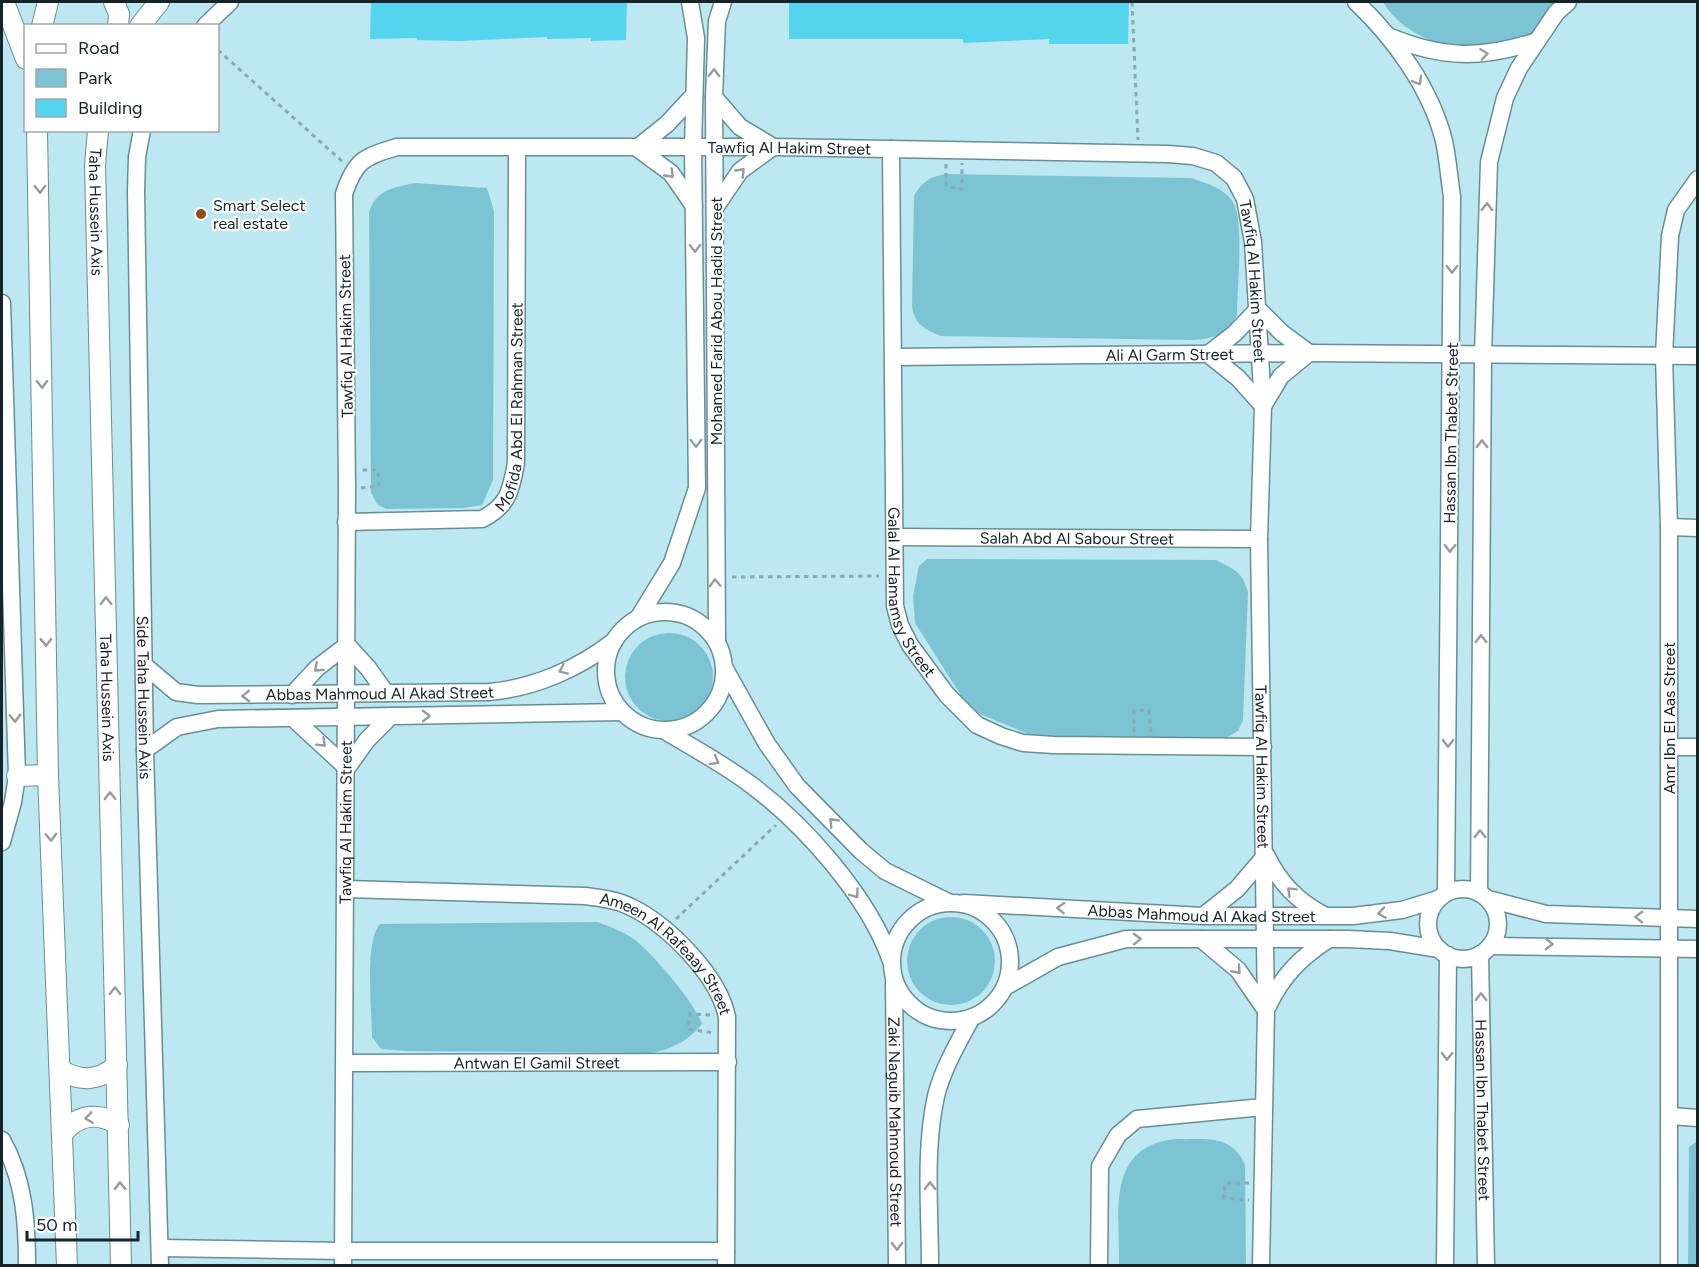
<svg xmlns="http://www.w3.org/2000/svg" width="1699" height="1267" viewBox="0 0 1699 1267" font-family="Figtree,sans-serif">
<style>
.green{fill:#7cc4d4}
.building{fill:#55d4ed}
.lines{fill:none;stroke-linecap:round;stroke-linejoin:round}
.minor-casing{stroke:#678e97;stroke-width:19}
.major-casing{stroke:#678e97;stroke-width:22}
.path{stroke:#88aab2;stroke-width:3;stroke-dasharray:4.5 4.5;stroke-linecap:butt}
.minor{stroke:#fff;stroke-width:16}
.major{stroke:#fff;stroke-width:20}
.oneway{stroke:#959c9e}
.poi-dot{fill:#8f5117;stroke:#fff;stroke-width:2}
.labels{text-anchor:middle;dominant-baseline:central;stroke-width:4.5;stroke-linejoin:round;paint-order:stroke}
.street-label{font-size:16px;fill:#142428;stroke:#fff}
.poi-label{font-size:16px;fill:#142428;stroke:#fff;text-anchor:start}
</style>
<rect width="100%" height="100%" fill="#bde7f1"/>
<path class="green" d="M1383 2H1564C1551 17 1539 35 1520 42 1473 59 1409 45 1383 2Z
M946 174 1191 178C1205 183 1226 188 1234 204 1244 224 1237 290 1237 315 1227 334 1214 339 1193 340L941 336C924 329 915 325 912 306L914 196C922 182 929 177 946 174Z
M414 183 487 188 494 211 493 480 482 505 465 508 386 509 377 504 371 492 369 212C377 189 393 188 414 183Z
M927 559 1216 560C1235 570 1242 571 1248 592L1243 720 1238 731 1224 739 1033 736 980 714 962 697 915 623 913 596 919 566Z
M625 677a44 44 0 1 1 88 0a44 44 0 1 1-88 0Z
M907 961a44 44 0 1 1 88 0a44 44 0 1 1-88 0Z
M598 922C611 927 624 932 635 940 653 954 695 1003 702 1024 691 1039 669 1051 650 1053L406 1051 381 1049 372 1037C372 1011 364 942 380 924Z
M1176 1139C1206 1140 1232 1134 1245 1165L1246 1265H1119C1120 1213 1105 1146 1176 1139Z
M1697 1141V1265H1688L1689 1147Z"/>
<path class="building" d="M371 2H627L626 40 591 41V38L547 39V37L459 41 417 40V38L370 39Z
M789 2H1129L1128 44H1049V39L963 43V39H789Z"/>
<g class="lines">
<defs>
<g id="minor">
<path d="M1356 2C1395 39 1431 89 1444 141 1448 159 1449 178 1452 196L1446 893"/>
<path d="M205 26 230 2"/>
<path d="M1388 36C1443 59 1481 59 1537 41"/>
<path d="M714 97 740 127 770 145"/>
<path id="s1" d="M142 130 137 157 136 192 145 750 160 1266"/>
<path id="s2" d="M891 149 895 606 900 625 910 645 947 695 977 725 1001 736 1023 743 1054 745 1263 747"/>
<path d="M717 205 740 171 773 147"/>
<path d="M694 206 671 173 637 148 667 124 694 95"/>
<path d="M2 303 17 776 13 802 2 842"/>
<path d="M1258 309 1282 333 1309 353 1281 376 1263 406 1238 378 1208 354 1234 334Z"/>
<path id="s3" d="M894 357 1309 353 1698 356"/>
<path id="s4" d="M346 522 482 519C508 506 511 491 516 463L517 148"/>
<path d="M1669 527 1698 528"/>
<path id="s5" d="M895 537 1259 539"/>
<circle cx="665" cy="671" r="59"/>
<path d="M639 617 672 563 697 488 693 147 696 38 690 2"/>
<path d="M717 642 714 97 717 21 723 2"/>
<path id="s6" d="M144 665 176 692 198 695 489 692C534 688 578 669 614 641"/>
<path d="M725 669 767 744 797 786 861 851 885 871 948 902"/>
<path d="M292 695 317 668 347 645 368 668 386 693"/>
<path d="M295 720 347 768 367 740 391 716"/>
<path d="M665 731C694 748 723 764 750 784 804 824 869 897 891 961"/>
<path d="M1669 747H1698"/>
<path d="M145 750 177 727 218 719 622 712"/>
<path id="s7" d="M346 889 585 896C601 898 617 900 631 907 668 925 719 976 727 1017L726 1266"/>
<circle cx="1463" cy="924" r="35"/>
<path d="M1479 893 1483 356 1489 162 1505 98 1519 68 1556 13 1568 2"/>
<path d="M1488 899 1546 914 1698 919"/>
<circle cx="951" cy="962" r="59"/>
<path id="s8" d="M964 903 1203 916H1353L1402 910 1438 899"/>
<path d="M1203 916 1237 889 1266 855C1280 883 1297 901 1324 915"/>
<path d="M1201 939 1238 970 1265 1009"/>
<path d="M1490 946 1698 949"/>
<path id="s9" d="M1480 954 1486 1266"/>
<path id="s10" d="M894 982 897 1266"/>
<path d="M1005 987 1058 957 1126 939H1348L1390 941 1439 949"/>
<path d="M1268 1006C1282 976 1301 957 1329 939"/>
<path id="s11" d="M345 1063 728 1062"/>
<path d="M1671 1116 1698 1118"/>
<path d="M2 1140C24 1179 27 1221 27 1266"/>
<path d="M160 1248 344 1251H726"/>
<path id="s12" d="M343 1266 347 488 344 194C355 160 364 157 397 147H774L1168 154 1193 156 1216 163 1234 178 1245 199 1253 242 1263 406 1259 539 1266 1010 1261 1266"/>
<path d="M930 1266C930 1210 924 1150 936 1096 943 1068 958 1043 972 1017"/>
<path d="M1099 1266 1100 1166 1118 1135 1137 1119 1263 1107"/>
<path d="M1445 1266 1448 955"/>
<path d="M1669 1266V527L1664 356 1670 236 1676 210 1698 179"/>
</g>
<g id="major">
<path d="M4 2 26 59"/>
<path d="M114 2 119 14 118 26"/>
<path d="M42 26 48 2"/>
<path d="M140 26 159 2"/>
<path d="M37 130 48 775 67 1266"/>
<path id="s13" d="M98 130 95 165 121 1266"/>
<path d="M17 776 48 775"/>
<path d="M61 1070C80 1082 100 1081 117 1065"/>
<path d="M63 1133C78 1114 99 1112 119 1125"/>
</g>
</defs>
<use href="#minor" class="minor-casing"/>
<use href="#major" class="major-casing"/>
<path class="path" d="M1132 2 1138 140
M218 50 344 163
M946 164V187L962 189V163
M361 488 379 486 378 470H362
M732 577 879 576
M1134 732V711L1149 710 1151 733
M676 919 776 825
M710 1015 690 1014 688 1029 714 1033
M1249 1183H1225L1224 1198 1249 1200"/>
<use href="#minor" class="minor"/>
<use href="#major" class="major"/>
</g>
<defs><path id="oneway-chevron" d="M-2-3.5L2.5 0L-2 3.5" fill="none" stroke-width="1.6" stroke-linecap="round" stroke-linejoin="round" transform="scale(1.5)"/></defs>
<g class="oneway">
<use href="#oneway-chevron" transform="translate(1484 54) rotate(-8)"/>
<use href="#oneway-chevron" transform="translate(714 73) rotate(-89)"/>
<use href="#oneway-chevron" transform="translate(1418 81) rotate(60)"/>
<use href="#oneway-chevron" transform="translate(741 172) rotate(-46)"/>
<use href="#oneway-chevron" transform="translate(670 174) rotate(46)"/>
<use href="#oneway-chevron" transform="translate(40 189) rotate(89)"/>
<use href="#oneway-chevron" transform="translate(1487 207) rotate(-89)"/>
<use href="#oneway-chevron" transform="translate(695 248) rotate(90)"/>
<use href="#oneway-chevron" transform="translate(1452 269) rotate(90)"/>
<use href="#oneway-chevron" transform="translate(42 384) rotate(89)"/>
<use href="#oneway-chevron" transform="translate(696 443) rotate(90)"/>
<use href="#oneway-chevron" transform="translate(1482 444) rotate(-90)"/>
<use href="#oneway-chevron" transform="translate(1450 548) rotate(91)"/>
<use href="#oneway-chevron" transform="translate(715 583) rotate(-92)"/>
<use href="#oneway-chevron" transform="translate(106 601) rotate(-91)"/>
<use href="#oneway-chevron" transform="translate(1481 639) rotate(-90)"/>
<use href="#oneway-chevron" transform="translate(46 642) rotate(89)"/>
<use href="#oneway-chevron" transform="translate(318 668) rotate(138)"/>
<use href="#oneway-chevron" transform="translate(563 670) rotate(156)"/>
<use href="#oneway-chevron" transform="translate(246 696) rotate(179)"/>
<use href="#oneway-chevron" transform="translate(426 716) rotate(-1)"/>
<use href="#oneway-chevron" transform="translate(15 718) rotate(88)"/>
<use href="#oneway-chevron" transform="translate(322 743) rotate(43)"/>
<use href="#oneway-chevron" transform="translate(1448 743) rotate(91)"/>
<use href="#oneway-chevron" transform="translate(715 761) rotate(30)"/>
<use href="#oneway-chevron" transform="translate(110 796) rotate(-91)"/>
<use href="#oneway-chevron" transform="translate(833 822) rotate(-134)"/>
<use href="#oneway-chevron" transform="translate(1480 834) rotate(-90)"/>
<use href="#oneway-chevron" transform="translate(51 837) rotate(88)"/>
<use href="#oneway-chevron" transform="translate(1291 891) rotate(-135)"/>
<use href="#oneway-chevron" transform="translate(855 894) rotate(55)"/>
<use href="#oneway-chevron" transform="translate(1061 908) rotate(-177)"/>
<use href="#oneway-chevron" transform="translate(1382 913) rotate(171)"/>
<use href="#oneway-chevron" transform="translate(1639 917) rotate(-179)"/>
<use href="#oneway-chevron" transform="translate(1137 939) rotate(-1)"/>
<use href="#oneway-chevron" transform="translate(1549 944) rotate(1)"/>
<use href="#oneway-chevron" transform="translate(1237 970) rotate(48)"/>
<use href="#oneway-chevron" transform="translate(115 991) rotate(-91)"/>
<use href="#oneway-chevron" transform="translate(1481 997) rotate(-91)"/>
<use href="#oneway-chevron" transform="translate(1447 1056) rotate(91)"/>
<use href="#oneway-chevron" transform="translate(89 1118) rotate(172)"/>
<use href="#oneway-chevron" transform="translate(120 1186) rotate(-91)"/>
<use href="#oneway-chevron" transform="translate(930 1186) rotate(-90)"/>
<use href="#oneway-chevron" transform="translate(897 1246) rotate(89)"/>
</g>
<circle class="poi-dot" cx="201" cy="214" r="6"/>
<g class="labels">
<g class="street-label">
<text stroke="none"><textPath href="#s12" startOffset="1540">Tawfiq Al Hakim Street</textPath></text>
<text stroke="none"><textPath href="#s13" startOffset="82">Taha Hussein Axis</textPath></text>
<text stroke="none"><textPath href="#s12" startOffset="2098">Tawfiq Al Hakim Street</textPath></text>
<text transform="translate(716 321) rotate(-90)">Mohamed Farid Abou Hadid Street</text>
<text transform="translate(346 336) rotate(-91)">Tawfiq Al Hakim Street</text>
<text stroke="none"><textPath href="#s3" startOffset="276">Ali Al Garm Street</textPath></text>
<text stroke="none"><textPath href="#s4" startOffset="260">Mofida Abd El Rahman Street</textPath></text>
<text transform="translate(1451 433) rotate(-89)">Hassan Ibn Thabet Street</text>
<text stroke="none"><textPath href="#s5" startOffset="182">Salah Abd Al Sabour Street</textPath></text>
<text stroke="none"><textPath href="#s2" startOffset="447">Galal Al Hamamsy Street</textPath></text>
<text stroke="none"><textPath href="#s6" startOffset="246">Abbas Mahmoud Al Akad Street</textPath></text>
<text stroke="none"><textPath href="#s13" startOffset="568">Taha Hussein Axis</textPath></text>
<text stroke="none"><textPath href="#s1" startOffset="568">Side Taha Hussein Axis</textPath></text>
<text transform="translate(1669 718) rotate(-90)">Amr Ibn El Aas Street</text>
<text stroke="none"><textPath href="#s12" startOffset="2584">Tawfiq Al Hakim Street</textPath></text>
<text stroke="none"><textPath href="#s12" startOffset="444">Tawfiq Al Hakim Street</textPath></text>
<text stroke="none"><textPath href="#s8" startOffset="238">Abbas Mahmoud Al Akad Street</textPath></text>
<text stroke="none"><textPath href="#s7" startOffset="344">Ameen Al Rafeaay Street</textPath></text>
<text stroke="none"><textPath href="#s11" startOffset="192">Antwan El Gamil Street</textPath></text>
<text stroke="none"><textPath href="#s9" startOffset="156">Hassan Ibn Thabet Street</textPath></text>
<text stroke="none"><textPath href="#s10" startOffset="140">Zaki Naguib Mahmoud Street</textPath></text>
</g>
<g class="poi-label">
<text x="213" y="205">Smart Select<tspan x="213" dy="18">real estate</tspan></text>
</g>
</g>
<rect width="1699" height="1267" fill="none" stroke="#142428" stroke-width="6"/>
<rect x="24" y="24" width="195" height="108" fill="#ffffff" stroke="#a1a7a9" stroke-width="1.5"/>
<rect x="36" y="44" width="30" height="9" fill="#ffffff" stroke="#a1a7a9" stroke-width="1.5"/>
<text x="78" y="54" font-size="18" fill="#142428">Road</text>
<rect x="36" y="69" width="30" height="18" fill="#7cc4d4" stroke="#a1a7a9" stroke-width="1.5"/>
<text x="78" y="84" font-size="18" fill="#142428">Park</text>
<rect x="36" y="99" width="30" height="18" fill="#55d4ed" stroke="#a1a7a9" stroke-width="1.5"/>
<text x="78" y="114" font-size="18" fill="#142428">Building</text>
<path d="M27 1231v9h111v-9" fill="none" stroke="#142428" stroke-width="3"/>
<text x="36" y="1231" font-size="18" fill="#142428" stroke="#ffffff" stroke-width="4.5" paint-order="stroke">50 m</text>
</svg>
